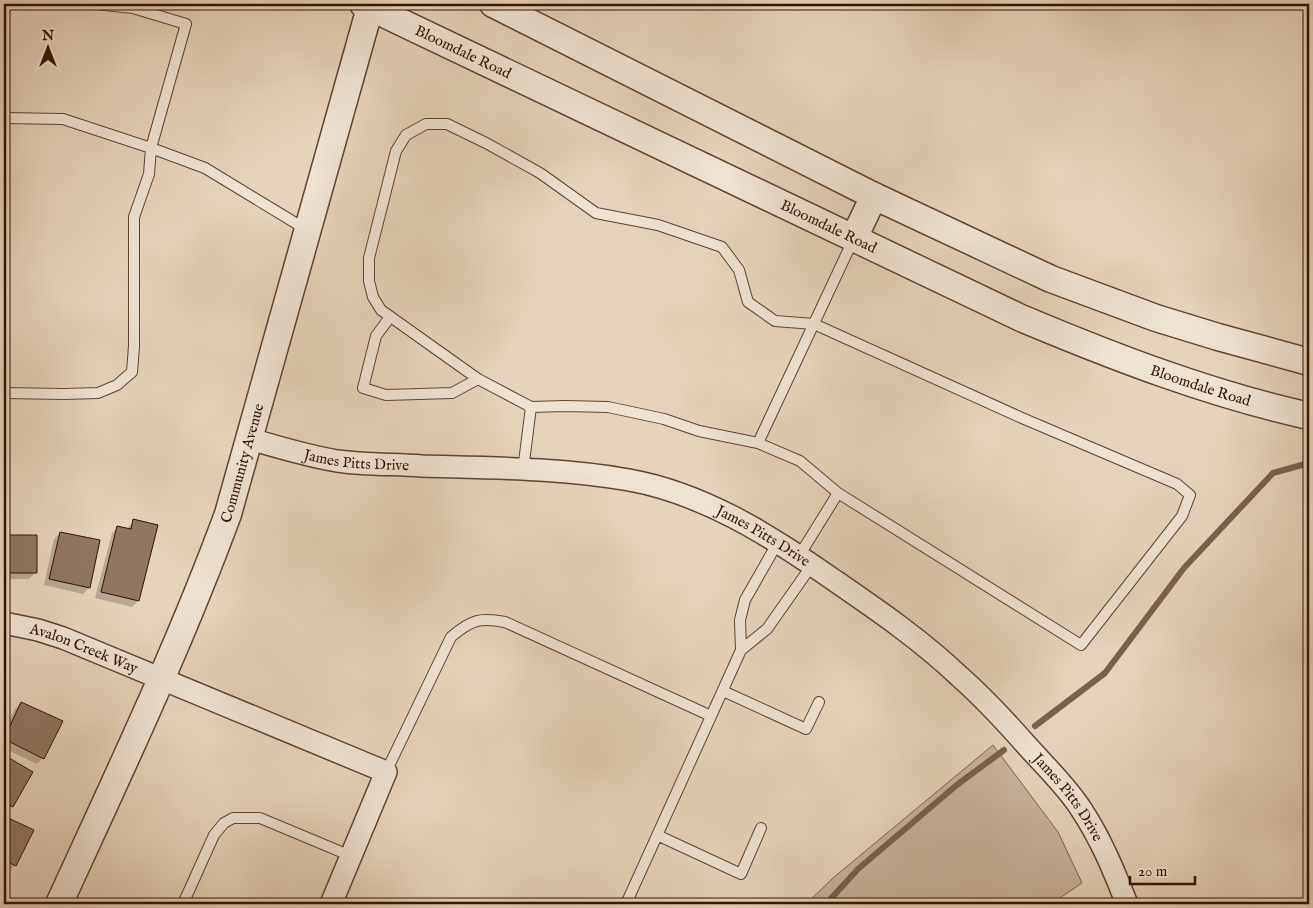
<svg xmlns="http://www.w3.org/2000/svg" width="1313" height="908" viewBox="0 0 1313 908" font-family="'IM FELL English',serif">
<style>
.green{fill:#c7b29c;stroke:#7c6250}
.shadow{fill:#0003}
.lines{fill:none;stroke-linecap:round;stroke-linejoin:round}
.stream{stroke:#795f4d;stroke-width:6}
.building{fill:#8f7763;stroke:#321304}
.service-casing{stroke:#5f4332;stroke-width:12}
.minor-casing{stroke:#5f4332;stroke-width:24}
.tertiary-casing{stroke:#5f4332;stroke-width:29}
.service{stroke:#eee2d3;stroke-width:10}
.minor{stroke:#eee2d3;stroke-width:21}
.tertiary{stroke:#eee2d3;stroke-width:26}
.labels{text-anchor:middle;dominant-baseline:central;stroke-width:4;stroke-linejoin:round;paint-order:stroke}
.street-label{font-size:15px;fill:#321304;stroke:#eee2d3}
</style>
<rect width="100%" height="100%" fill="#e5d3bb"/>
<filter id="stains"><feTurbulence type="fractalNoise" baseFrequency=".004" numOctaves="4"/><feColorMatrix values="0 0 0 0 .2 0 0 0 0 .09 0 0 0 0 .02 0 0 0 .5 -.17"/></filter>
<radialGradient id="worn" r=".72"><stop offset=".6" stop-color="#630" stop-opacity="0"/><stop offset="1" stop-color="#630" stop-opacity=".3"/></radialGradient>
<path class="green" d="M993 745 1058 832 1082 883 1051 904H806L833 878Z"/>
<path class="shadow" d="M134 521 138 601 132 607 95 598 112 533 118 527 127 529Z
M60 533 89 588 83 594 44 585 54 539Z
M4 536H35V573L29 579H4Z
M21 703 43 758 37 764 4 748V733L15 709Z
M4 756 31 772 12 806 6 812 4 811Z
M4 817 32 830 15 865 9 871 4 869Z"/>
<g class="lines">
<path class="stream" d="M1035 726 1105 673 1184 568 1273 473 1309 463
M826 904 858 869 958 784 1004 750"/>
</g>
<path class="building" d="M133 519 158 525 139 601 101 592 117 526 131 529Z
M60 532 100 540 90 588 49 579Z
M4 535H37V573H4Z
M21 702 63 721 44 759 4 739Z
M4 755 33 772 13 807 4 802Z
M4 816 34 830 16 866 4 860Z"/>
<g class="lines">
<defs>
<path id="service" d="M4 118 63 119 151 148 205 168 307 230
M390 317 376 336 363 388 386 395 452 393 478 379
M4 393 64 394 98 393 117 385 132 372 134 346V217L149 174 151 148 186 24 133 8 96 4
M531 407 478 379 381 310 373 297 369 281V258L396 151 406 135 426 124H447L486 143 540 173 596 213 658 225 722 247 739 270 748 302 775 321 814 324 1022 418 1177 484 1190 495 1182 516 1081 645 838 493 799 556
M758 443 800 461 838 493
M523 470 531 407 565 406 608 407 664 419 699 431 758 443 854 238
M741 650 767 629 812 565
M723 691 806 729 819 702
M386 772 451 637C471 620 480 617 505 622L711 716
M657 835 741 874 761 828
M183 904 214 835 224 823 233 818H260L351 856
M626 904 741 650 740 620 745 600 778 542"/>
<g id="minor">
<path id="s1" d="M250 439C278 447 307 456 337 461 365 465 394 464 422 466 491 468 560 468 629 480 702 493 768 534 828 576 873 607 919 638 959 676 984 698 1007 723 1029 748 1047 768 1067 787 1081 809 1101 839 1114 871 1127 904"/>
<path id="s2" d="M4 623 38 630 63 638 386 772 331 904"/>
</g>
<g id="tertiary">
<path id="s3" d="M363 4 1021 318C1114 357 1210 394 1309 416"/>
<path d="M493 4 874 196 1051 279 1156 318 1218 337 1309 362"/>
<path d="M854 238 874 196"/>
<path id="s4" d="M59 904C118 775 179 647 228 514L371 4"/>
</g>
</defs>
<use href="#service" class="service-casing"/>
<use href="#minor" class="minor-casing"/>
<use href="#tertiary" class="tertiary-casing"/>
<use href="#service" class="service"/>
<use href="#minor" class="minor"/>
<use href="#tertiary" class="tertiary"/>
</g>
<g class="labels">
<g class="street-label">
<text stroke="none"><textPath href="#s3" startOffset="111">Bloomdale Road</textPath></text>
<text stroke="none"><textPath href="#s3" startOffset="516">Bloomdale Road</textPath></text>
<text stroke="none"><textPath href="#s3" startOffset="921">Bloomdale Road</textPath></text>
<text stroke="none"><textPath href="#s1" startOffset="109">James Pitts Drive</textPath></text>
<text stroke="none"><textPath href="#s4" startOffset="478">Community Avenue</textPath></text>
<text stroke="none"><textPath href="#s1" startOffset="529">James Pitts Drive</textPath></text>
<text stroke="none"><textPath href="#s2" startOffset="84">Avalon Creek Way</textPath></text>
<text stroke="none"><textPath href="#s1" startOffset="934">James Pitts Drive</textPath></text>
</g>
</g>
<rect width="1313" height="908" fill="none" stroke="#e5d3bb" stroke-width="20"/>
<rect x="5" y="5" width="1303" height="898" fill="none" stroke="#321304" stroke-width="2.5"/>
<rect x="10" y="10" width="1293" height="888" fill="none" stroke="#321304"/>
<g transform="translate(48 48)" stroke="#eee2d3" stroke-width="4" paint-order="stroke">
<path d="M0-4L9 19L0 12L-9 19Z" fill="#321304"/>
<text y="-8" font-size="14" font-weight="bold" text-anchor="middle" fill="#321304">N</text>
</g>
<path d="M1130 876v8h65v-8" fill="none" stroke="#321304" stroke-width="2.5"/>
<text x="1138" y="876" font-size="15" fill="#321304" stroke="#eee2d3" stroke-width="4" paint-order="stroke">20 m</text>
<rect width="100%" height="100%" filter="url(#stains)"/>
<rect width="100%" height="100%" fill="url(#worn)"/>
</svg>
